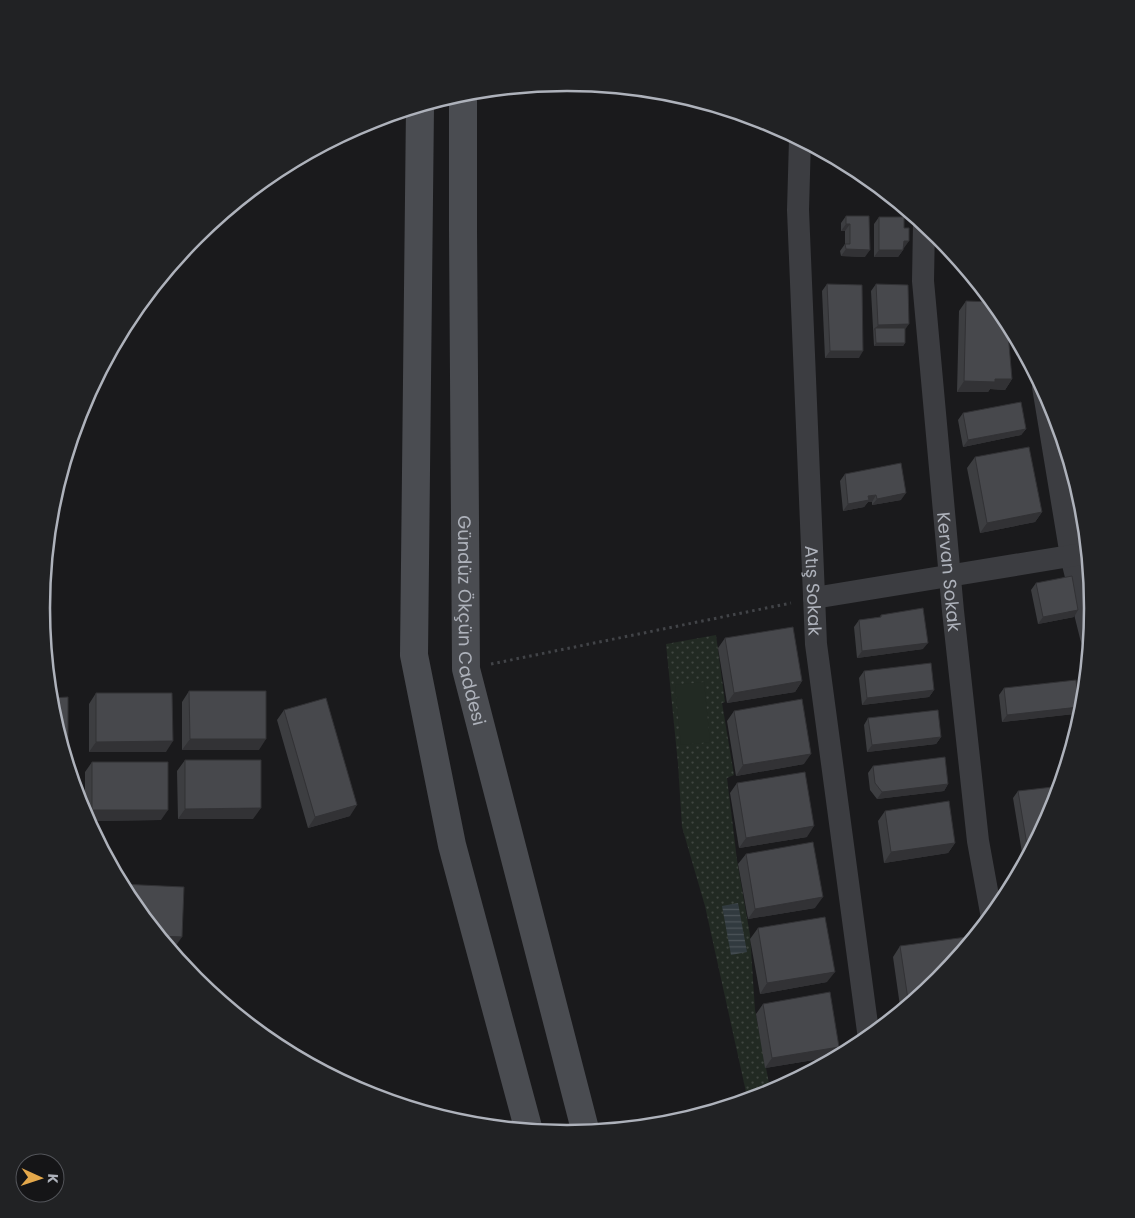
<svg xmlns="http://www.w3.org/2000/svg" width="1135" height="1218" viewBox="0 0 1135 1218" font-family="Poppins,sans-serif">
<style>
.grass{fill:url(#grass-dots)}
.pitch{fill:#222a23}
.water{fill:url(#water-rules)}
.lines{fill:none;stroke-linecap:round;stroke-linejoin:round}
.path{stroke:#424448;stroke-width:3;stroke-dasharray:2.5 4;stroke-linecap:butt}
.street{stroke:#3c3d41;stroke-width:22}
.secondary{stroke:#4a4c51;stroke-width:28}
.wall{fill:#3d3e41}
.shaded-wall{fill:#323235}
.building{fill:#47484c;stroke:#323235}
.labels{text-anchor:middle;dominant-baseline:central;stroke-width:4;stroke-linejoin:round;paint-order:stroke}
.street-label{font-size:18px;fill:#aeb2bb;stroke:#151517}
.rim{fill:none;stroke:#aeb2bb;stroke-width:2.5}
</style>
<defs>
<pattern id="grass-dots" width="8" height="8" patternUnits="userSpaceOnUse" patternTransform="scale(1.25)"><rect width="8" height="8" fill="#222a23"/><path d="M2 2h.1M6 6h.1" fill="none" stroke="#404641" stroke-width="1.8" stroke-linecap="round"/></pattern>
<pattern id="water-rules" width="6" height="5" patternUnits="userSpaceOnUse" patternTransform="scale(1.25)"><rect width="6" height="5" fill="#313a3f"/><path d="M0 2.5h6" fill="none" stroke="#4c5459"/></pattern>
</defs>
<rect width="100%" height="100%" fill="#1a1a1c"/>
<path class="grass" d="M716 635 725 702 722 703 734 775 727 778 737 860 750 935 755 1010 771 1094 748 1101 705 906 682 827 678 764 666 644Z"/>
<path class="pitch" d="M704 682 710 742 681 745 675 685Z"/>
<path class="water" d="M738 903 747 952 731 955 722 906Z"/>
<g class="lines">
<path class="path" d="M491 664 791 603"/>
<g class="street">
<path id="s1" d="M800 139 798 210 816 644 869 1039"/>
<path id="s2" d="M924 224 923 281 953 611 978 841 992 918"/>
<path d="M1043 387 1071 556 1091 637"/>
<path d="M814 598 1088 553"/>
</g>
<g class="secondary">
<path id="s3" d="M463 93V230L466 669 586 1133"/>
<path d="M420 106 414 655 452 845 529 1131"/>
</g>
</g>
<path class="wall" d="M871 180 882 190 870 189Z
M846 216 865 257 841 256 840 251 845 244V231H841V223Z
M879 217 904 248H903V250L898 257H874V224Z
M827 284 859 358H825L822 291Z
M876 284 905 343 903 346H874L871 291Z
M966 301 1012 379 1005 390 990 389 988 392H957L959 311Z
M963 413 1026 429 1021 435 963 447 958 420Z
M975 457 1042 512 1035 522 980 533 967 468Z
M845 474 901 500 872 505V502H868L864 507 843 511 840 481Z
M1036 583 1074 617 1038 624 1031 590Z
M881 615 923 649 857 658 854 627 859 620 880 617Z
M725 638 802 681 795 692 727 703 718 648Z
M864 671 934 690 929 697 862 705 859 678Z
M1004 688 1074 714 1002 722 999 695Z
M189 691 259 750H182V702Z
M96 693 166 752H89V704Z
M284 710 350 816 308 828 277 720Z
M734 711 804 764 736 776 727 721Z
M868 718 941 737 936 744 867 752 864 725Z
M185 760 253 819H178L177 771Z
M92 762 161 820 87 821 85 817V772Z
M873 766 948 784 944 791 877 799 870 790 868 773Z
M737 783 807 837 739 848 730 793Z
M1018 791 1054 811 1024 865 1013 798Z
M885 811 955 843 948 853 884 863 878 821Z
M746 854 815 908 748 919 738 864Z
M758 928 827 982 760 994 750 939Z
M900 946 939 981 901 1013 893 957Z
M763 1004 839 1047 832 1057 765 1068 756 1014Z"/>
<path class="shaded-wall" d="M875 183 882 190 870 189Z
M846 224H850L845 231H841Z
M904 241H909L904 248H899Z
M846 249 870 250 865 257 841 256Z
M879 250H903L898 257H874Z
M909 324 904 331 875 328 873 332 878 325Z
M876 343H905L903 346H874Z
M830 351H863L859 358H825Z
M995 379H1012L1005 390 990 389 988 392H957L964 381Z
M1026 429 1021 435 963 447 968 440Z
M906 493 901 500 872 505 877 499Z
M876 495 872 502H868L864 507 843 511 848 504 868 496Z
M1042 512 1035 522 980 533 987 523Z
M1078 610 1074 617 1038 624 1043 617Z
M928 643 923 649 857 658 862 651Z
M802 681 795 692 727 703 734 693Z
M934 690 929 697 862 705 867 698Z
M1079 707 1074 714 1002 722 1007 715Z
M941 737 936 744 867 752 872 745Z
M190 739H266L259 750H182Z
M173 741 166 752H89L96 742Z
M62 746H68L64 752Z
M811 754 804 764 736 776 743 765Z
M948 784 944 791 877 799 882 792Z
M357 805 350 816 308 828 315 817Z
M261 808 253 819H178L185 809Z
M92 810H168L161 820 87 821 86 819Z
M814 826 807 837 739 848 746 838Z
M955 843 948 853 884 863 891 852Z
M823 897 815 908 748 919 755 909Z
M158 936 182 937 175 947H168Z
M835 972 827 982 760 994 767 983Z
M839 1047 832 1057 765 1068 772 1058Z"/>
<path class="building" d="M846 216H869L870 250 846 249 845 244H850V224H846Z
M879 217H904V228H909V241H904L903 250H879Z
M827 284 862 285 863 351H830Z
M876 284 908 285 909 324 878 325Z
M966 301 993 302 1005 317 1007 321 1012 379H995V382L964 381Z
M875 328H905V343H876Z
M1021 402 1026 429 968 440 963 413Z
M1029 447 1042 512 987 523 975 457Z
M901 463 906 493 877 499 876 495 868 496 869 500 848 504 845 474Z
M1072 576 1078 610 1043 617 1036 583Z
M923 608 928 643 862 651 859 620 881 617V615Z
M793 627 802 681 734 693 725 638Z
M931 663 934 690 867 698 864 671Z
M1076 680 1079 707 1007 715 1004 688Z
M189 691H266V739H190Z
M96 693H172L173 741 96 742Z
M68 697V746H62L51 711 50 698Z
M326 698 357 805 315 817 284 710Z
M802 699 811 754 743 765 734 711Z
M938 710 941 737 872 745 868 718Z
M945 757 948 784 882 792 875 783 873 766Z
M185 760H261V808L185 809Z
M92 762H168V810H92Z
M805 772 814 826 746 838 737 783Z
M1053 787 1056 804 1054 811 1029 857 1018 791Z
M949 801 955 843 891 852 885 811Z
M813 842 823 897 755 909 746 854Z
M120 884 184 887 182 937 158 936 130 901Z
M825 917 835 972 767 983 758 928Z
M974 936V939L939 981 909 1006 900 946Z
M830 992 839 1047 772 1058 763 1004Z"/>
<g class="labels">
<g class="street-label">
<text stroke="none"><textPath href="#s2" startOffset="349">Kervan Sokak</textPath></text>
<text stroke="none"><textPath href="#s1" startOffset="452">Atış Sokak</textPath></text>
<text stroke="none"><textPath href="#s3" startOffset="528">Gündüz Ökçün Caddesi</textPath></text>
</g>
</g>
<path d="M0 0H1135V1218H0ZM50 608a517 517 0 1 1 1034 0a517 517 0 1 1-1034 0Z" fill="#212224" fill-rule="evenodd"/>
<path class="rim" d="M50 608a517 517 0 1 1 1034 0a517 517 0 1 1-1034 0Z"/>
<g transform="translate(40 1178) rotate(93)"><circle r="24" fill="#151517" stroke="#525459"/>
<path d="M0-4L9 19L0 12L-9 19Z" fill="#e4a84b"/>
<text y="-8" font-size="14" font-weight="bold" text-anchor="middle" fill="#aeb2bb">K</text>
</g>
</svg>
